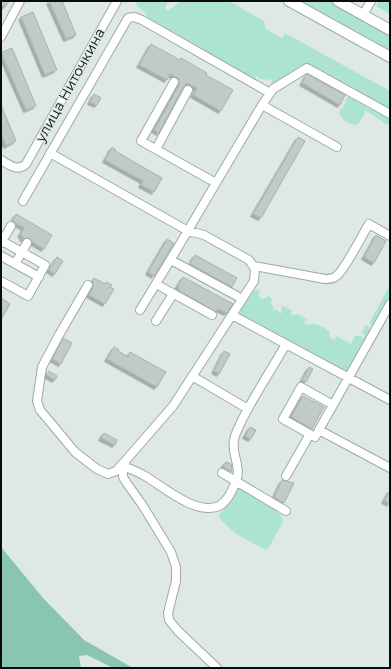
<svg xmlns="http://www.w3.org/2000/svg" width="391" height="669" viewBox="0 0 391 669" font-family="Montserrat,sans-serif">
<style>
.green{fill:#ace3d2}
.water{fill:#8ac4b3}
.building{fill:#c0cac6;stroke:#a7b1ae;filter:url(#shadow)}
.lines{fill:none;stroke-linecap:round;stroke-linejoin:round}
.minor-casing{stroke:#9fa9a5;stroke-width:10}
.major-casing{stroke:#9fa9a5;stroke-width:12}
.minor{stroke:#fff;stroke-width:8}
.major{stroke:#fff;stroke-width:10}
.labels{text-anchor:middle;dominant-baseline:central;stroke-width:3;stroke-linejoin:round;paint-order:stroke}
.street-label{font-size:14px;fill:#090c0b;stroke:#dee8e5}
</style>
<defs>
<filter id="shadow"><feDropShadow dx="-2.5" dy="2.5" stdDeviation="0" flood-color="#0004"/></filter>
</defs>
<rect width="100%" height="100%" fill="#dee8e5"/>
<path class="green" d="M136 1H168L165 8 168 11 181 1H215L218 2 229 1 264 21 266 29 282 38 285 33 390 91V111L307 65 271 87 272 80 261 79 256 76V81L146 17 147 14 137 6Z
M297 1H330L390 35V53Z
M379 1H390V14L376 6Z
M351 96 366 104 367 108 371 110 374 108 390 117 389 124H386L365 110 364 115 357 125C348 124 343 121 339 113L341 109 343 108 347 98Z
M390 285V298L375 325 372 326 370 325V322Z
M257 290 260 291 258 296 263 299 269 296 272 299 271 304 274 307 273 311 277 309 279 313H282L281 307 283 306 292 310 291 316 298 314 308 320 304 321 305 324C309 325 311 324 315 324 320 325 326 329 330 332L329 336 335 340 336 336 351 344 355 336H361L363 338 365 335 361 333 366 325 369 327 371 332 348 372 346 374 241 316C238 306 248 293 257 290Z
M238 488C248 494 284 510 283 522L269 547 266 550 236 534 220 519 219 515 228 505Z"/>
<path class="water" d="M1 547 43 598 84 640 133 668H113L87 655 79 656 81 668H1Z"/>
<path class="building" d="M1 1H9L5 7 1 5Z
M49 1H62L76 35 66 39Z
M33 12 57 70 45 75 21 17Z
M151 44 180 60 181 58 207 73 206 75 233 90 221 111 193 95 197 88 187 83 183 87 159 133 154 130 179 85V79L170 74 167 80 139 65Z
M12 48 36 106 26 110 1 53Z
M307 74 345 95 340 105 302 83Z
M94 94 101 98 97 105 90 102Z
M1 105 16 141 6 146 1 134Z
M298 137 305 141 261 218 253 214Z
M112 147 116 150 115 151 162 178 154 192 141 185 143 181 105 160Z
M16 214 52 235 44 249 32 242 29 238 22 239 23 237 20 235 24 228 12 221Z
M376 235 386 241 374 263 364 257Z
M167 239 174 243 154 276 148 272Z
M195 255 237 278 232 287 190 264Z
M57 257 63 261 55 274 49 270Z
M183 277 233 304 227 313 218 309 216 312 178 290 179 287H177Z
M94 278 105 284 106 282 112 285 110 287 114 289 105 304 89 295 93 287V285L92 281Z
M1 298 10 304 1 320Z
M63 338 72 343 61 364 52 359Z
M114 347 119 350 118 351 128 357 130 352 166 372 157 387 107 359Z
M224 351 230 354 219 374 214 371Z
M309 367 313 369 306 382 302 380Z
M49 371 57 376 55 380 46 375Z
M303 396 324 407 312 429 291 417Z
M250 427 256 430 251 439 245 436Z
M104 433 117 440 115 445 101 438Z
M226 462 231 464 232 470 231 472 223 466Z
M282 480 294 483 284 503 274 497Z
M390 490V504L384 501Z"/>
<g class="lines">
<defs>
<path id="minor" d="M363 15 371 1
M1 37 20 1
M174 82 141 141 216 183
M262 105 337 147
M156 149 188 90
M50 153 188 231 204 235 249 260 255 269 254 281 173 406 126 460 123 470V477L126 482 143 506 171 552 176 567V581L168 613 169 620 178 631 217 668
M1 160C9 165 18 172 26 164L117 1
M23 201 128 18 134 17 142 20 270 93
M1 243 11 226
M1 256 39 277
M171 260 237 296
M15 264 27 243
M254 266 325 279C328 279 332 279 335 277 344 272 362 235 369 224L390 236
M1 281 28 296 45 265 2 241
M156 284 212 315
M88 285 59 335 42 367 37 401 40 410 75 452 97 469 108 474 116 471 124 462
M140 310 180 244 262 105 273 89 307 68 390 114
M232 315 390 400
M156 321 173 294
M192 376 248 409
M333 405 301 387 283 419 315 437C340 392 365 348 390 304
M319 430 390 468
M123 466C131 469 138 472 145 476 164 487 196 516 219 506 227 502 233 489 236 481 242 467 231 454 234 440 235 433 240 426 242 420 255 394 272 369 286 344
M222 473 286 511
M286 476 310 434"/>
<path id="major" d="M289 1 390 57
M338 1 390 30"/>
</defs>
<use href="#minor" class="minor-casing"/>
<use href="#major" class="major-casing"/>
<use href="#minor" class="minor"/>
<use href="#major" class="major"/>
</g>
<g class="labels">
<g class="street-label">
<text transform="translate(70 85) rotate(-61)">улица Ниточкина</text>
</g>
</g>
<rect width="391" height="669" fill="none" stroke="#090c0b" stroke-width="4"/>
</svg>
